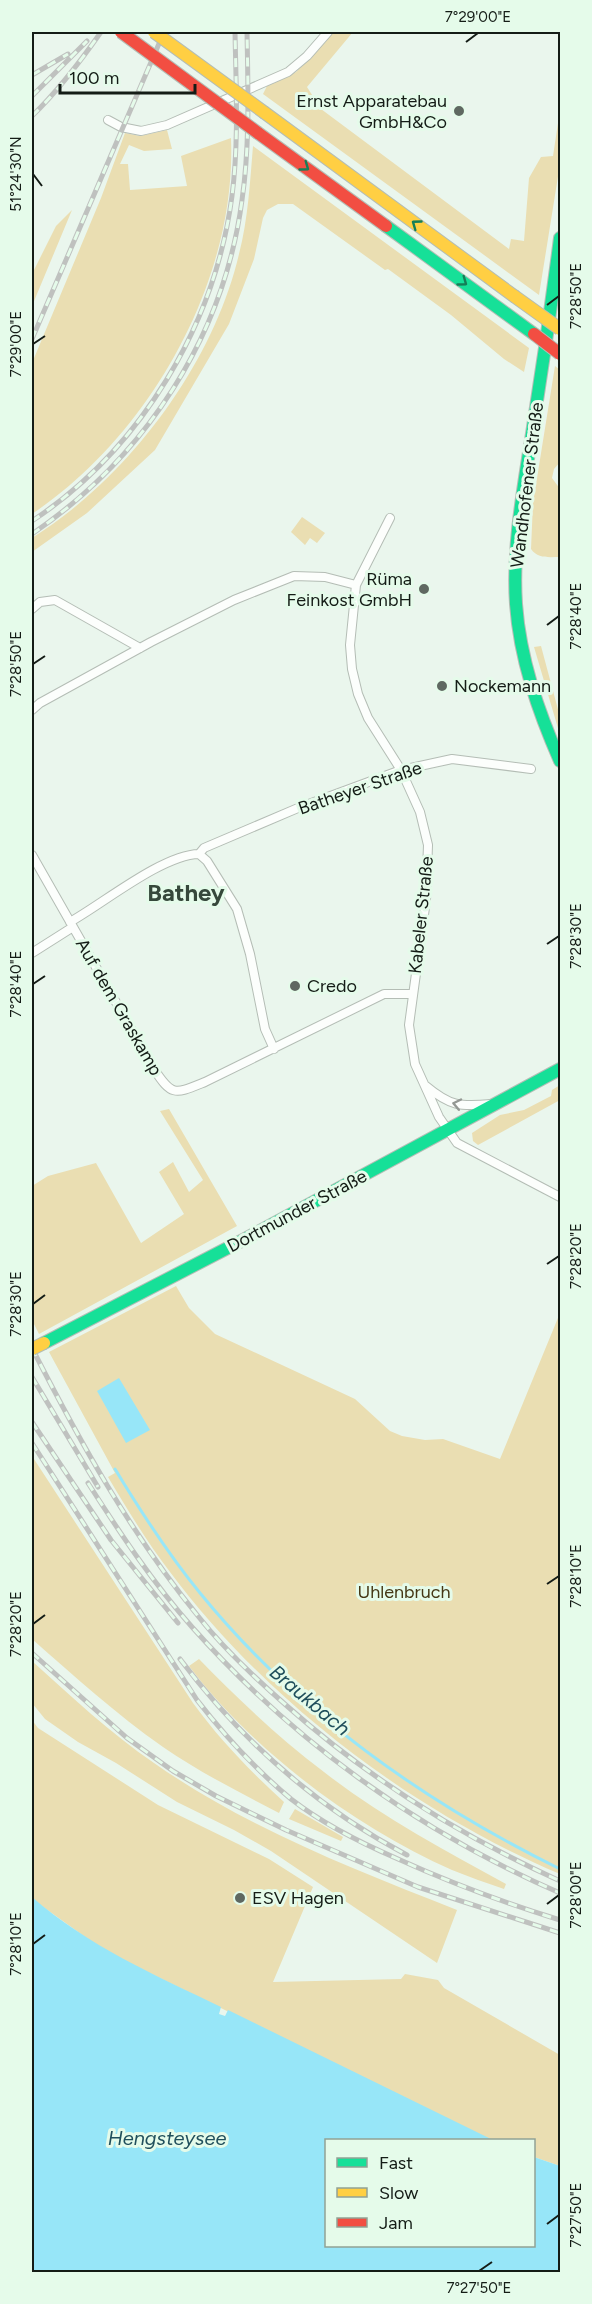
<svg xmlns="http://www.w3.org/2000/svg" width="592" height="2304" viewBox="0 0 592 2304" font-family="Figtree,sans-serif">
<style>
.green{fill:#eadeb2}
.water{fill:#97e6f8}
.lines{fill:none;stroke-linecap:round;stroke-linejoin:round}
.stream{stroke:#97e6f8;stroke-width:3}
.street-casing{stroke:#b4bdb5;stroke-width:10}
.fast-casing{stroke:#b4bdb5;stroke-width:14}
.slow-casing{stroke:#b4bdb5;stroke-width:14}
.jam-casing{stroke:#b4bdb5;stroke-width:14}
.street{stroke:#fcfefc;stroke-width:8}
.fast{stroke:#16e098;stroke-width:12}
.slow{stroke:#ffcf43;stroke-width:12}
.jam{stroke:#f24e42;stroke-width:12}
.rail-casing{stroke:#bfc1bf;stroke-width:5}
.rail{stroke:#e5fbea;stroke-width:3;stroke-dasharray:9;stroke-linecap:butt}
.slow-bridge-casing{stroke:#b4bdb5;stroke-width:14;stroke-linecap:butt}
.jam-bridge-casing{stroke:#b4bdb5;stroke-width:14;stroke-linecap:butt}
.slow-bridge{stroke:#ffcf43;stroke-width:12}
.jam-bridge{stroke:#f24e42;stroke-width:12}
.oneway{stroke:#157e57}
.oneway2{stroke:#949894}
.ticks{fill:none;stroke:#141c16;stroke-width:2}
.poi-dot{fill:#5f6861;stroke:#e5fbea;stroke-width:2}
.labels{text-anchor:middle;dominant-baseline:central;stroke-width:6;stroke-linejoin:round;paint-order:stroke}
.poi-label{font-size:18px;fill:#141c16;stroke:#e5fbea;text-anchor:start}
.street-label{font-size:18px;fill:#141c16;stroke:#e5fbea}
.park-label{font-size:18px;fill:#453714;stroke:#e5fbea}
.water-label{font-size:20px;font-style:italic;fill:#204f5c;stroke:#e5fbea}
.district-label{font-size:24px;font-weight:bold;fill:#36483b;stroke:#e5fbea}
.neatline{fill:none;stroke:#141c16;stroke-width:2}
.ticks-label{font-size:15px;text-anchor:middle;fill:#141c16}
</style>
<rect width="100%" height="100%" fill="#eaf6ed"/>
<path class="green" d="M334 32H353L307 87 321 109 509 249 511 239 524 241 529 178 541 157 553 156 560 110V164L539 295 263 94 267 86 296 72Z
M167 130 172 149 144 151 129 145 120 164H128L130 190 187 186 181 156 231 138C237 281 149 436 32 514V363L101 198 125 133 140 136Z
M253 146 529 348 524 372 504 359 451 315 388 269 385 270 293 204H278L267 210 263 218 254 259 229 324 155 450 87 513 32 552V538C128 478 213 365 239 254 248 219 250 182 253 146Z
M72 210 32 306V274L56 226Z
M555 366 560 370V462L554 469 552 478 560 489V557C549 557 538 559 531 549L533 503Z
M302 517 325 533 317 543 310 538 305 545 291 532Z
M541 646 560 717V735L534 647Z
M560 1085V1100L478 1145 473 1141 472 1133 500 1115 524 1110 551 1096 552 1090Z
M169 1109 237 1226 39 1334 32 1320V1186L48 1176 96 1163 141 1243 184 1214 159 1172 173 1162 189 1192 203 1180 160 1111Z
M176 1286 189 1308 215 1334 355 1399 390 1431 402 1436 425 1440 443 1439 500 1459 560 1313V1874C412 1811 267 1702 170 1572 147 1542 127 1509 108 1477L115 1473 49 1352Z
M32 1456 193 1703C220 1740 250 1771 284 1802L279 1813C239 1792 199 1772 163 1747 116 1714 74 1676 32 1639Z
M199 1659C238 1699 279 1738 324 1772 380 1816 444 1850 506 1884L504 1889C487 1883 469 1877 452 1870 356 1828 252 1750 189 1666Z
M32 1661C71 1696 110 1733 154 1763 247 1828 353 1869 457 1910L437 1963 271 1851 234 1830 177 1802 116 1763 78 1742 45 1719 32 1703Z
M32 1720 38 1728 158 1805 269 1859 313 1887 273 1982 401 1979 405 1974 438 1980 444 1988 560 2055V2166L534 2157V2140H493L482 2136 123 1960 95 1944 39 1904 32 1897Z
M295 1809 343 1837 341 1841 289 1819Z"/>
<path class="water" d="M119 1378 150 1430 126 1443 97 1391Z
M32 1897C88 1946 155 1975 221 2007L219 2014 225 2016 228 2010 493 2140H326V2246H534V2157L560 2166V2272H32Z"/>
<g class="lines">
<path class="stream" d="M115 1469C141 1512 168 1554 200 1593 296 1711 424 1802 560 1869"/>
<defs>
<path id="street" d="M108 120 121 127 141 131 167 125 288 72 307 56 328 32
M390 518 356 585 350 645 352 669 358 694 368 718 401 770 420 812 428 845 426 900 409 1025 415 1064 439 1117 457 1143 560 1197
M32 609 40 602 55 600 140 648
M32 710 40 703 151 642 234 600 294 576 325 577 356 585
M199 854 207 861 237 909 250 954 265 1029 274 1049
M32 855 154 1069C172 1097 175 1094 205 1082L384 994H413
M70 922C104 903 162 855 199 854L204 848 298 808 401 770 452 759 531 769
M32 953 73 927
M426 1086C450 1106 460 1107 491 1104"/>
<path id="fast" d="M386 226 534 334
M560 238C552 301 543 364 533 427 524 486 512 545 516 604 520 659 538 711 560 761
M44 1343 245 1239 560 1069"/>
<path id="slow" d="M265 113 514 296"/>
<path id="jam" d="M258 133 386 226"/>
</defs>
<use href="#street" class="street-casing"/>
<use href="#fast" class="fast-casing"/>
<use href="#slow" class="slow-casing"/>
<use href="#jam" class="jam-casing"/>
<use href="#street" class="street"/>
<use href="#fast" class="fast"/>
<use href="#slow" class="slow"/>
<use href="#jam" class="jam"/>
<defs>
<path id="rail" d="M32 75 68 54
M32 96 87 41
M32 116C59 90 80 62 101 32
M32 339 164 32
M32 521C141 449 215 325 232 196 239 141 236 86 235 32
M32 534C145 457 224 337 242 200 250 145 248 87 247 32
M32 1348C80 1442 131 1534 198 1616 224 1649 256 1679 287 1706 369 1779 461 1836 560 1881
M32 1377 98 1487
M32 1422 111 1540 178 1623
M32 1443 197 1700C225 1736 255 1769 291 1799 323 1824 361 1843 398 1859 451 1883 505 1903 560 1920
M88 1483C120 1533 153 1583 192 1627 294 1742 420 1832 560 1893
M32 1653 127 1738 173 1771 216 1796 286 1830 418 1887 560 1933
M180 1659C241 1740 316 1807 407 1855"/>
</defs>
<use href="#rail" class="rail-casing"/>
<use href="#rail" class="rail"/>
<defs>
<path id="slow-bridge" d="M154 32 265 113
M514 296 560 329
M32 1349 44 1343"/>
<path id="jam-bridge" d="M121 32 258 133
M534 334 560 354"/>
</defs>
<use href="#slow-bridge" class="slow-bridge-casing"/>
<use href="#jam-bridge" class="jam-bridge-casing"/>
<use href="#slow-bridge" class="slow-bridge"/>
<use href="#jam-bridge" class="jam-bridge"/>
</g>
<defs><path id="oneway-chevron" d="M-2-3.5L2.5 0L-2 3.5" fill="none" stroke-width="1.6" stroke-linecap="round" stroke-linejoin="round" transform="scale(1.5)"/></defs>
<g class="oneway">
<use href="#oneway-chevron" transform="translate(305 167) rotate(36)"/>
<use href="#oneway-chevron" transform="translate(416 224) rotate(-144)"/>
<use href="#oneway-chevron" transform="translate(463 282) rotate(36)"/>
</g>
<use class="oneway2" href="#oneway-chevron" transform="translate(457 1104) rotate(-168)"/>
<path class="ticks" d="M466 42 478 33M33 174 42 186M547 305 559 296M33 344 45 336M547 625 559 616M33 664 45 656M547 944 559 936M33 984 45 976M547 1264 559 1256M33 1304 45 1295M547 1584 559 1576M33 1624 45 1615M547 1904 559 1895M33 1944 45 1935M547 2224 559 2215M479 2271 492 2262"/>
<g class="poi-dot">
<circle cx="459" cy="111" r="6"/>
<circle cx="424" cy="589" r="6"/>
<circle cx="442" cy="686" r="6"/>
<circle cx="295" cy="986" r="6"/>
<circle cx="240" cy="1898" r="6"/>
</g>
<g class="labels">
<g class="poi-label">
<text x="447" y="101" text-anchor="end">Ernst Apparatebau<tspan x="447" dy="21">GmbH&amp;Co</tspan></text>
<text x="412" y="579" text-anchor="end">Rüma<tspan x="412" dy="21">Feinkost GmbH</tspan></text>
<text x="454" y="686">Nockemann</text>
<text x="307" y="986">Credo</text>
<text x="252" y="1898">ESV Hagen</text>
</g>
<g class="street-label">
<text transform="translate(527 485) rotate(-83)">Wandhofener Straße</text>
<text transform="translate(360 788) rotate(-19)">Batheyer Straße</text>
<text transform="translate(421 915) rotate(-84)">Kabeler Straße</text>
<text transform="translate(119 1007) rotate(60)">Auf dem Graskamp</text>
<text transform="translate(297 1211) rotate(-28)">Dortmunder Straße</text>
</g>
<g class="park-label">
<text x="404" y="1592">Uhlenbruch</text>
</g>
<g class="water-label">
<text transform="translate(310 1700) rotate(40)">Braukbach</text>
<text x="167" y="2138">Hengsteysee</text>
</g>
<g class="district-label">
<text x="186" y="892">Bathey</text>
</g>
</g>
<rect width="592" height="2304" fill="none" stroke="#e5fbea" stroke-width="66"/>
<rect x="325" y="2139" width="210" height="108" fill="#e5fbea" stroke="#91a295" stroke-width="1.5"/>
<rect x="337" y="2158" width="30" height="9" fill="#16e098" stroke="#91a295" stroke-width="1.5"/>
<text x="379" y="2169" font-size="18" fill="#141c16">Fast</text>
<rect x="337" y="2188" width="30" height="9" fill="#ffcf43" stroke="#91a295" stroke-width="1.5"/>
<text x="379" y="2199" font-size="18" fill="#141c16">Slow</text>
<rect x="337" y="2218" width="30" height="9" fill="#f24e42" stroke="#91a295" stroke-width="1.5"/>
<text x="379" y="2229" font-size="18" fill="#141c16">Jam</text>
<path d="M60 84v9h135v-9" fill="none" stroke="#141c16" stroke-width="3"/>
<text x="69" y="84" font-size="18" fill="#141c16" stroke="#e5fbea" stroke-width="4.5" paint-order="stroke">100 m</text>
<rect x="33" y="33" width="526" height="2238" class="neatline"/>
<g class="ticks-label">
<text x="478" y="22">7°29'00"E</text>
<text transform="translate(16 174) rotate(-90)" y="5">51°24'30"N</text>
<text transform="translate(576 296) rotate(-90)" y="5">7°28'50"E</text>
<text transform="translate(16 344) rotate(-90)" y="5">7°29'00"E</text>
<text transform="translate(576 616) rotate(-90)" y="5">7°28'40"E</text>
<text transform="translate(16 664) rotate(-90)" y="5">7°28'50"E</text>
<text transform="translate(576 936) rotate(-90)" y="5">7°28'30"E</text>
<text transform="translate(16 984) rotate(-90)" y="5">7°28'40"E</text>
<text transform="translate(576 1256) rotate(-90)" y="5">7°28'20"E</text>
<text transform="translate(16 1304) rotate(-90)" y="5">7°28'30"E</text>
<text transform="translate(576 1576) rotate(-90)" y="5">7°28'10"E</text>
<text transform="translate(16 1624) rotate(-90)" y="5">7°28'20"E</text>
<text transform="translate(576 1895) rotate(-90)" y="5">7°28'00"E</text>
<text transform="translate(16 1944) rotate(-90)" y="5">7°28'10"E</text>
<text transform="translate(576 2215) rotate(-90)" y="5">7°27'50"E</text>
<text x="479" y="2293">7°27'50"E</text>
</g>
</svg>
